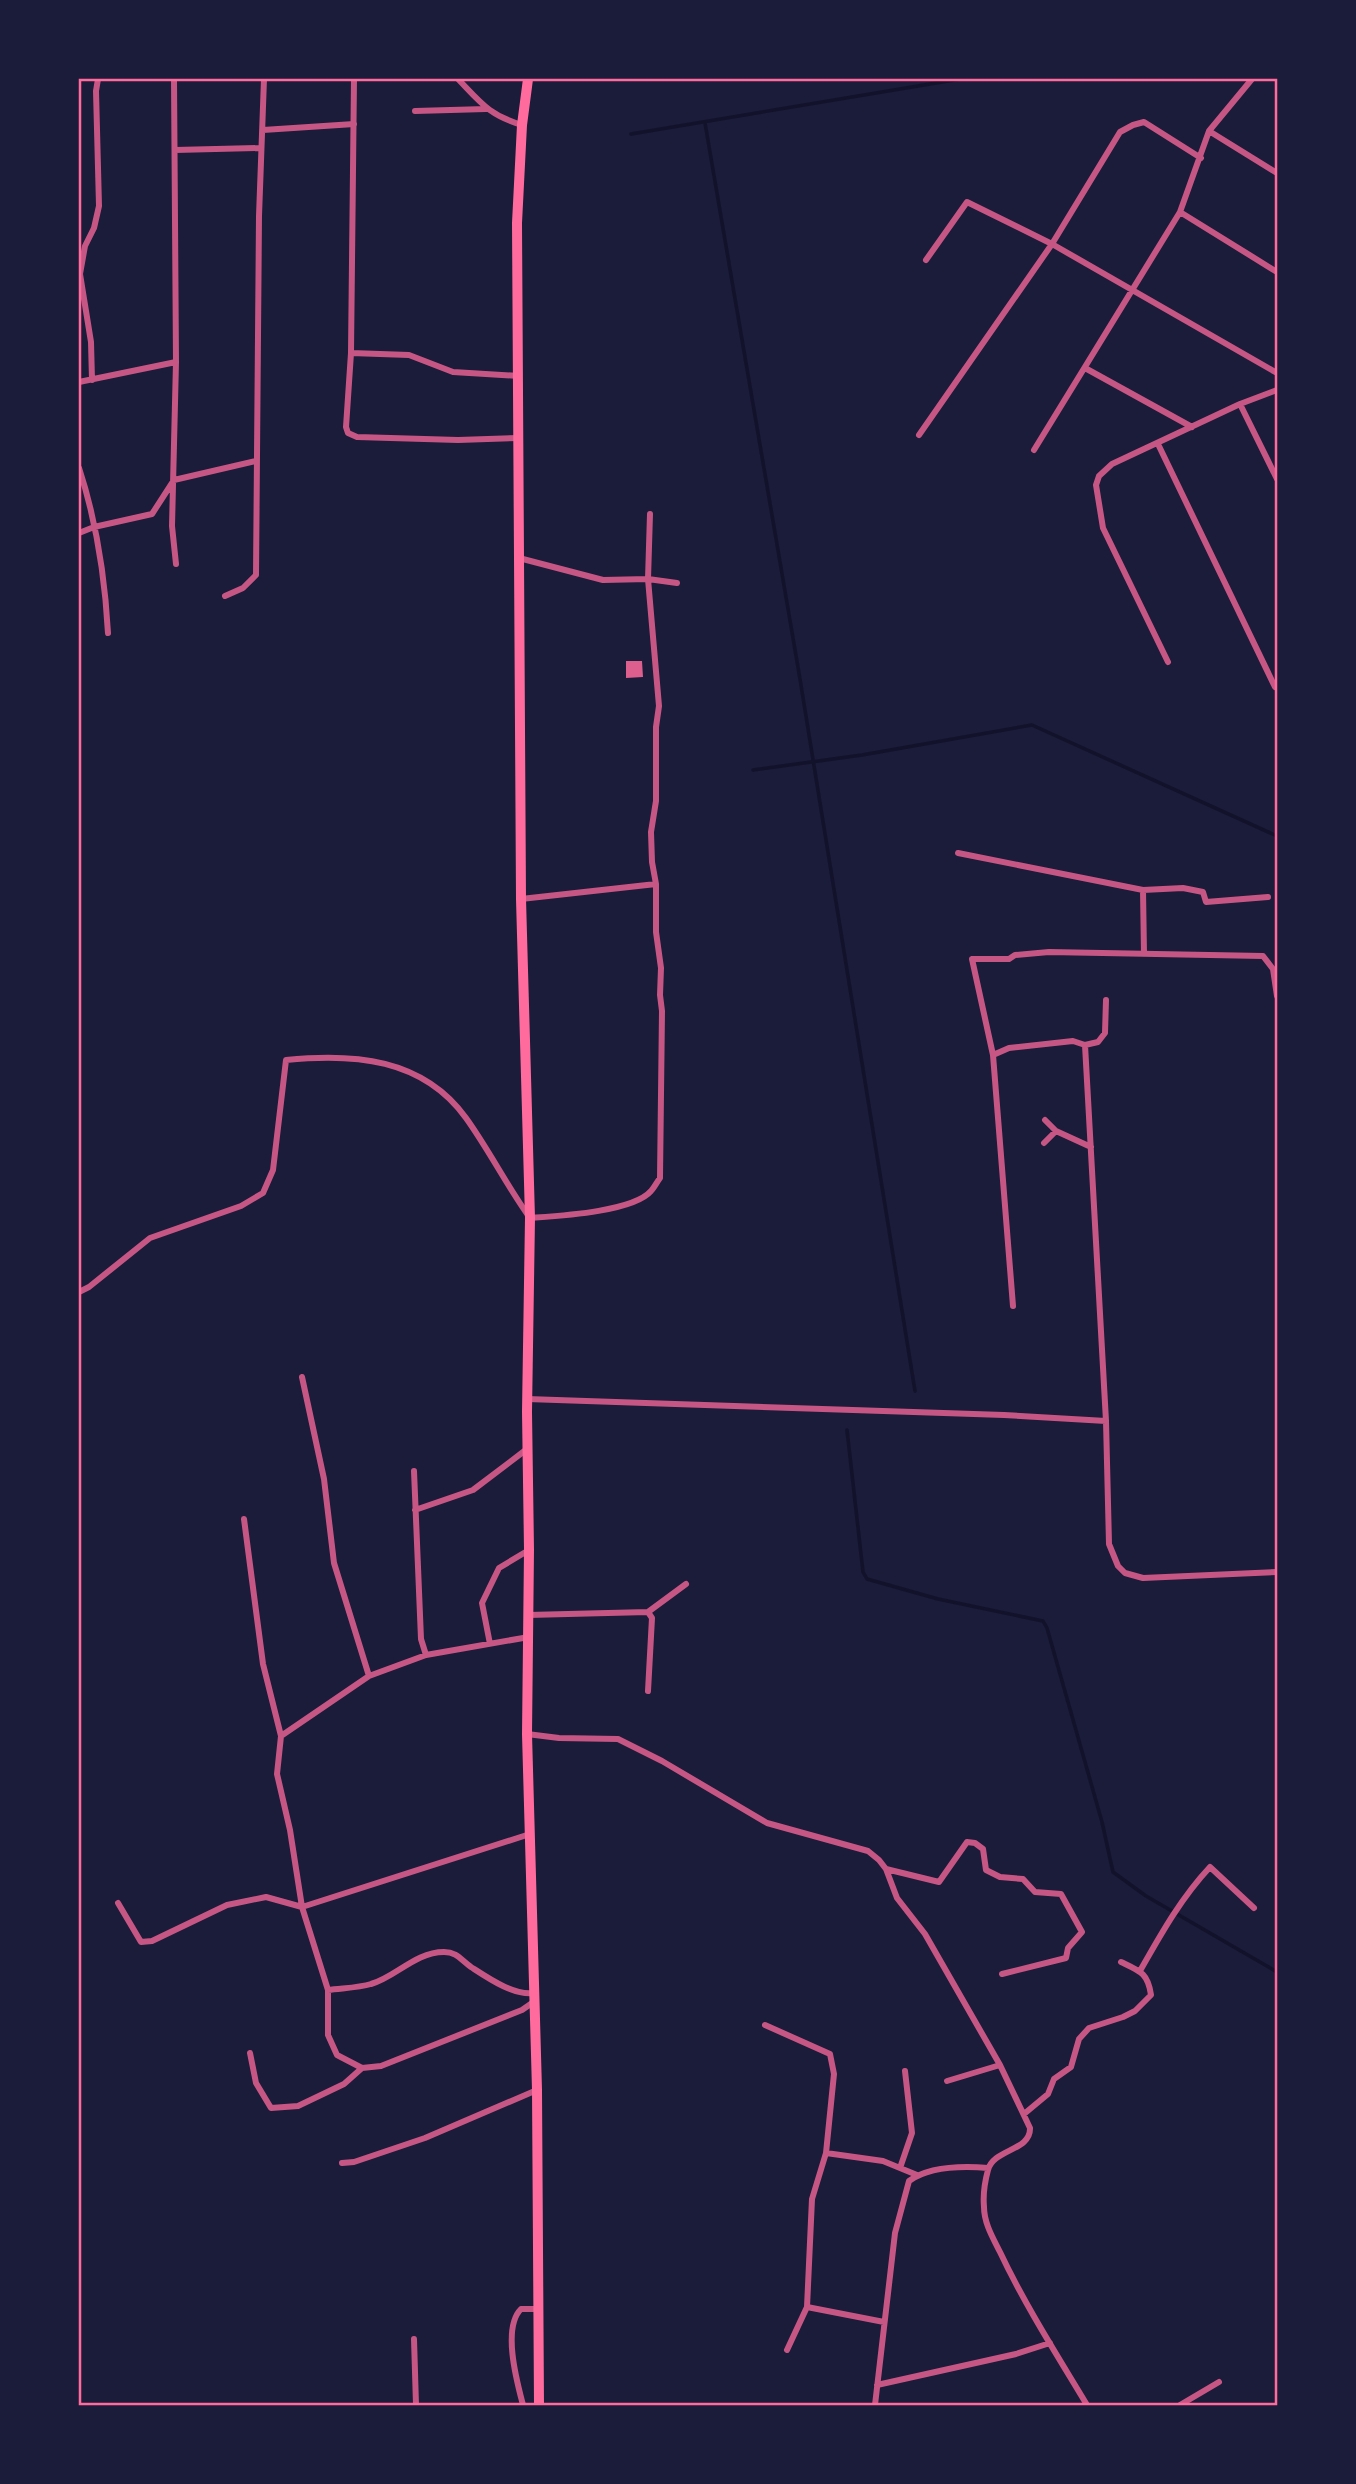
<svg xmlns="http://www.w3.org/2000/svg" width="1356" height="2484" viewBox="0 0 1356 2484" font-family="'Asap Condensed',sans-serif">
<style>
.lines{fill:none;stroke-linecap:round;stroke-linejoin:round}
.stream{stroke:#12122b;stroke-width:3.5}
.building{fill:#dd5f8e}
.minor{stroke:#c65784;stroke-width:6}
.trunk{stroke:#ff6b9d;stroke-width:10}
.neatline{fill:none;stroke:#ff6b9d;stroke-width:2.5}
</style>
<rect width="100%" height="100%" fill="#1b1b3a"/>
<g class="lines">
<path class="stream" d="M705 123 800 679 915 1391
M631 134 960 79
M753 770 862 755 1032 725 1277 836
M847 1430 863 1572 867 1579 938 1599 1043 1621 1047 1628 1102 1822 1113 1872 1146 1896 1277 1972"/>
</g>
<path class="building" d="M626 661H642L643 677 626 678Z"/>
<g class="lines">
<path class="minor" d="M174 79 176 362 172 526 176 564
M354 79 351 353 346 427 348 433 357 437 458 440 519 438
M458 79C481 103 489 115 522 125
M415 111 486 109
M263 130 354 124
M1209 131 1277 173
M175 150 261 148
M1180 212 1277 272
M926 260 967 202 1052 244 1277 373
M351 353 409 355 453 372 519 376
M1085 368 1192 427
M92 380 91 342 80 274 85 246 94 228 99 206 96 91 98 79
M79 382 176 362
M1240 404 1277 479
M919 435 1052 244 1120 132 1133 125 1144 122 1201 158
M1158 444 1275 687
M1034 450 1180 212 1209 131 1252 79
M79 468C96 520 105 578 108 633
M79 533 94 527 152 514 174 480 256 461
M519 558 603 580 648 579 677 583
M225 596 243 588 256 575 259 216 264 79
M1168 662 1103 528 1096 485 1099 476 1112 464 1240 404 1277 390
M958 853 1143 890 1183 888 1203 892 1206 902 1268 897
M1143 890 1144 954
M521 899 656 884 652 862 651 832 656 801V727L659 706 648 579 650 514
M1085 1045 1106 1421 1109 1544 1118 1566 1125 1573 1143 1578 1277 1572
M993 1055 1009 1048 1073 1041 1085 1045 1098 1042 1105 1033 1106 1000
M1045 1120 1056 1131 1091 1147
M1044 1143 1056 1131
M79 1292 89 1287 150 1238 241 1206 263 1193 273 1170 286 1060C353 1053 423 1058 466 1118 489 1150 507 1186 530 1218 557 1216 633 1212 651 1191 654 1188 657 1182 660 1178L662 1011 660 995 661 968 656 932V884
M1013 1306 993 1055 972 959H1009L1015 955 1049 952 1263 956 1273 969 1277 996
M302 1377 324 1479 334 1563 369 1676
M527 1399 1004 1415 1106 1421
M414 1471 421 1639 426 1655
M415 1510 473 1490 527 1449
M244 1519 263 1664 281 1736 369 1676 426 1655 529 1637
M648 1612 686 1584
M528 1615 648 1612 652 1618 648 1691
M490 1644 482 1603 499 1568 529 1550
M527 1734 559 1738 618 1739 662 1761 767 1823 868 1851 879 1860 886 1869 897 1898 925 1934 1000 2065 1030 2128C1031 2151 993 2149 988 2170 985 2181 983 2196 984 2207 984 2223 993 2238 1000 2252 1025 2305 1057 2355 1087 2405
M530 1834 302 1907 328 1990V2035L337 2055 362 2068 381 2066 522 2010 535 2001
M886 1869 939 1882 967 1842 975 1843 983 1849 986 1870 1000 1877 1023 1879 1035 1892 1061 1894 1082 1932 1068 1948 1066 1958 1002 1974
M118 1903 141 1942 152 1941 227 1905 266 1897 302 1907 290 1830 277 1774 281 1736
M1140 1971C1161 1934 1181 1898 1210 1867L1254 1908
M328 1990C342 1988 358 1988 371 1984 396 1977 415 1952 444 1952 457 1952 461 1960 471 1967 488 1978 514 1996 534 1993
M765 2025 830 2054 834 2074 826 2153 812 2199 807 2307 884 2322
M250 2053 256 2083 271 2108 298 2106 344 2084 362 2068
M947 2081 1000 2065
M1024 2114 1048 2094 1054 2079 1071 2067 1079 2039 1089 2028 1123 2017 1135 2011 1151 1995C1148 1973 1140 1971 1121 1962
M826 2153 883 2161 917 2175
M342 2163 354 2162 425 2138 537 2090
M900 2168 912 2133 905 2071
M414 2339 416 2405
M787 2350 807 2307
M877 2385 1016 2354 1050 2343
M523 2405C517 2382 502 2328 521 2309H537
M875 2405 895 2233 909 2181C930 2166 963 2166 988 2168
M1180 2405 1219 2382"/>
<path class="trunk" d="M528 79 522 125 517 223 519 558 521 899 530 1218 527 1412 529 1550 527 1734 537 2090 539 2405"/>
</g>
<rect width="1356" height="2484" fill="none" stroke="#1b1b3a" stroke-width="161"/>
<rect x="80" y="80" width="1196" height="2324" class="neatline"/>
</svg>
